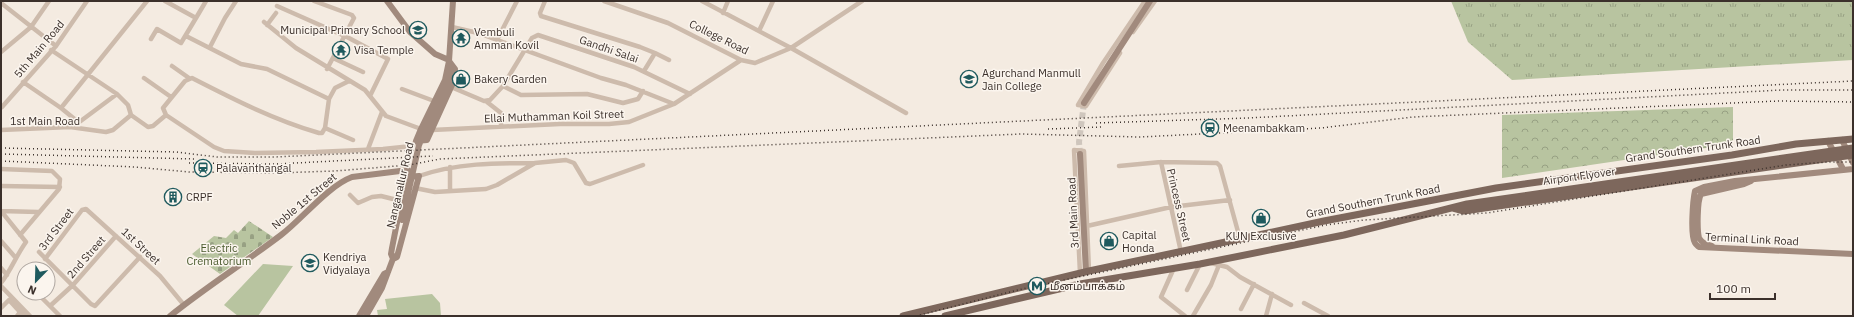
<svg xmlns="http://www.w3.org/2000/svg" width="1854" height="317" viewBox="0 0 1854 317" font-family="'IBM Plex Sans','Noto Sans Tamil',sans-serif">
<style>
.grass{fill:url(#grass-tufts)}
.cemetery{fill:url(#cemetery-stones)}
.park{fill:url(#park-crowns)}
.pitch{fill:#b8c4a0}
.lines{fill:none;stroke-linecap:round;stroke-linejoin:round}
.secondary-tunnel{stroke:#cfc6bd;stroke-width:6;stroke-dasharray:6 3;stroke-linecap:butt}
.street{stroke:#cdbbac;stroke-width:4.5}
.secondary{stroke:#a18a7d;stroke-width:6}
.primary{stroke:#7d675c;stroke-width:7}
.rail{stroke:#3b302b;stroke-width:1.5;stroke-dasharray:1 3;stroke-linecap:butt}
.labels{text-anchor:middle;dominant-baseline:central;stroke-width:3;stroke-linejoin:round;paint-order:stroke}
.poi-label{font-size:11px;fill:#3b302b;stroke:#fbf5ee;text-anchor:start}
.street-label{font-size:11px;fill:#3b302b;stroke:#fbf5ee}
.park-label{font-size:11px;fill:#4a5a2e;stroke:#fbf5ee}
</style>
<defs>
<pattern id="grass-tufts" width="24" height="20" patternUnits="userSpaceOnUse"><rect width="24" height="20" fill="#b8c4a0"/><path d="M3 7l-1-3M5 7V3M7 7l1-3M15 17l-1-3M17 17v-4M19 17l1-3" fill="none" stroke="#97a083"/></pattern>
<pattern id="cemetery-stones" width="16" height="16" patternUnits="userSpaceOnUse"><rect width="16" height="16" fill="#b8c4a0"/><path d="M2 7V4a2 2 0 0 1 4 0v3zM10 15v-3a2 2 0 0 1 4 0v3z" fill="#97a083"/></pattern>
<pattern id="park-crowns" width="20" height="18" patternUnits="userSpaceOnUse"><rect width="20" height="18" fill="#b8c4a0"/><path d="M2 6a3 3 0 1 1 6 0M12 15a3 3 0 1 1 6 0" fill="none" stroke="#97a083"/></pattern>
</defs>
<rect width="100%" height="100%" fill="#f4ebe1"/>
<path class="grass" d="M1451 1H1853V60L1512 80 1468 42Z"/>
<path class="cemetery" d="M249 221 273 237 220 274 192 254 214 236 226 238 234 230 238 233Z"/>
<path class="park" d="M1733 107V144L1502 178V115Z"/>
<path class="pitch" d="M263 264 293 266 258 316H238L224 305Z
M432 294 440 303 441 316H378L377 310 387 309 385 299Z"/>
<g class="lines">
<path class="secondary-tunnel" d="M1080 154 1079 142 1084 103"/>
<path class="street" d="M314 1 352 15 354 18 327 69
M545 1 540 13 541 16 640 47 655 53 644 71
M604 1 668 23 741 60 755 63 791 48 862 1
M702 1 791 48 906 113
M1 3 56 46
M277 6 347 37 388 59 370 96
M723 13 728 1
M196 18 206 1
M264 22 296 48 365 90 386 116 421 129
M267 25 276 13
M452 27 478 33 601 78 626 85 674 104
M759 31 773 1
M1133 32 1155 1
M186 36 241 64 267 69 329 99 335 88 349 81
M151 39 157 29 181 43 196 18 165 1
M497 40 517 1
M210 47 225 18 236 1
M51 50 117 94 128 105 131 115 148 127 153 126 166 115
M1 52 31 27 49 1
M655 53 669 60
M1120 53 1086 106 1078 105 1103 63 1145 1
M333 58 363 72
M172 66 189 78
M144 78 171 97
M23 82 61 108 147 1
M503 86 521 95 587 94 623 103 638 99 643 91
M451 87 484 101 490 100 503 86 532 38 538 35 634 67 690 94
M402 89 434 101
M487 102 501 113V126
M2 107 56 46 87 1
M61 108 77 121 78 126
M78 123 117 94
M325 128 329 99
M1 130 70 127 106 132 113 130 131 115
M432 130 560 124H609L629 122 674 104 741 60
M353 140 325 128 322 133H319C274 120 233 99 192 78L185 81 163 108 166 115 214 147 224 151 255 153 316 152 383 149 412 146 416 141
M368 149 382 112
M1161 162 1181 252
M1119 166 1161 162 1217 163 1220 166 1240 239
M450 167V191
M1 169 52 171 60 179 59 189 20 235
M419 176C456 163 496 163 535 163
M1 186 60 187
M415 188 435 192 486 189 497 185 535 163 566 160 574 163 586 183 590 184 643 165
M350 195 358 203 372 197 381 196 401 201
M1 211 26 242C16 256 11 270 1 283
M1 211 38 212
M1087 226 1171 207 1230 200
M1 241 15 257
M39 252 91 304 95 306 140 257
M45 259 82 210 86 209 160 276 184 305
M1211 263 1227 267 1240 277 1291 305
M1 268 7 275
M1174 268 1161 297 1185 316
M1080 273 1074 150 1084 151 1089 271
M22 278 24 280
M1 286 30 316
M1187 290 1200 264
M37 293 60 316
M1304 303 1328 316
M50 306 73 285 116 236
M1 308 9 300 20 312
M1241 309 1254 284
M17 316 20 312 24 316
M1193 316 1211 285 1219 265
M1266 316 1272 294"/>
<path class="secondary" d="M387 1 410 32 435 54 449 60
M449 61 455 69 452 85 427 140 416 141 421 129 445 80Z
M1084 103 1150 1
M1842 140 1853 163
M1828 141 1843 169
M1080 154 1086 272
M1853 169 1735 181 1704 187 1695 191C1693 200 1690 235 1695 243 1696 245 1698 246 1699 247L1853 254
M402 220 419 145 449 79V61L453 1
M1712 246C1707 245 1702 243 1699 238 1697 230 1697 201 1701 194L1744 184 1751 181
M170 316C205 288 244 263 281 235 302 219 328 186 352 177L408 170 406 177 392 248 391 254 393 259 397 257 419 176 406 177
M359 316 384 274 388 272
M366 316 382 288 394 256"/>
<path class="primary" d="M1453 208 1464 211 1853 155
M903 316 1089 271 1324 221 1496 188 1732 155 1796 144 1853 139
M945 316 1080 284 1200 264 1344 235 1467 204 1853 148"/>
<path class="rail" d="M1096 123 1248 118 1782 90H1853
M1048 129 1102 127
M1 148 176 152 217 157H275L1853 81
M1 154 195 159
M1 161 135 167 189 172 275 173 335 171 409 165 440 159 1021 134 1140 137 1321 128 1413 117 1778 101 1853 102
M189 163 275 164 433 156
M916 316 1026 288 1326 225 1364 220 1487 213 1786 165 1828 162H1853"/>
</g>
<defs>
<symbol id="school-ring" viewBox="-11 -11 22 22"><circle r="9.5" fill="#fbf5ee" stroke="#1f5a5e" stroke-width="1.5"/><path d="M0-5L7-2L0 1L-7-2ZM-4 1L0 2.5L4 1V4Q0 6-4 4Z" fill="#1f5a5e"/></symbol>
<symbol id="temple-ring" viewBox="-11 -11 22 22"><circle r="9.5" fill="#fbf5ee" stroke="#1f5a5e" stroke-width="1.5"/><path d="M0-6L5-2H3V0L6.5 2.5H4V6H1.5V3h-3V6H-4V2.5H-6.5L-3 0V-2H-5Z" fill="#1f5a5e"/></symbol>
<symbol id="shop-ring" viewBox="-11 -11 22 22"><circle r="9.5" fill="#fbf5ee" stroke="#1f5a5e" stroke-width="1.5"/><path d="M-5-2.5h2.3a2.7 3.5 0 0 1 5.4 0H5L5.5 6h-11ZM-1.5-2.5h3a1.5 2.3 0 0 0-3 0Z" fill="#1f5a5e"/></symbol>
<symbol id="university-ring" viewBox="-11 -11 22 22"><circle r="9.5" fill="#fbf5ee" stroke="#1f5a5e" stroke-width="1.5"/><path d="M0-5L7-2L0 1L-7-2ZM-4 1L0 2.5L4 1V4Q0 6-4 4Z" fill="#1f5a5e"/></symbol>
<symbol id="station-ring" viewBox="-11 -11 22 22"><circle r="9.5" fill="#fbf5ee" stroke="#1f5a5e" stroke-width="1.5"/><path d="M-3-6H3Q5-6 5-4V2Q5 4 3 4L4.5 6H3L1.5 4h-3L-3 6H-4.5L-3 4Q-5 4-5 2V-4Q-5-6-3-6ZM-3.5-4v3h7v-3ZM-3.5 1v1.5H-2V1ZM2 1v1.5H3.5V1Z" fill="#1f5a5e"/></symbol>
<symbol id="building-ring" viewBox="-11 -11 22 22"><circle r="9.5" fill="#fbf5ee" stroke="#1f5a5e" stroke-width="1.5"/><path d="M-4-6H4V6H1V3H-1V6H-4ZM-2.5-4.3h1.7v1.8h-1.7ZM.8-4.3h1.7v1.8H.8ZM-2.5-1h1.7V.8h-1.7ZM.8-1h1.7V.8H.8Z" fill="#1f5a5e"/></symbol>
<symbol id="metro-ring" viewBox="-11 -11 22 22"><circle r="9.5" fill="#fbf5ee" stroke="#1f5a5e" stroke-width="1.5"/><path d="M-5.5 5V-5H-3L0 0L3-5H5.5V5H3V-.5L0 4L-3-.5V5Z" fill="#1f5a5e"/></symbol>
</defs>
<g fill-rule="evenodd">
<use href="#school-ring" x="408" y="20" width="20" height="20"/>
<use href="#temple-ring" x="451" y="28" width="20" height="20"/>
<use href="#temple-ring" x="331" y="40" width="20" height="20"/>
<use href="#shop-ring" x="451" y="69" width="20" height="20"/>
<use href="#university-ring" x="959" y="69" width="20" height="20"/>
<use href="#station-ring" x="1200" y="118" width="20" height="20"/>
<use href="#station-ring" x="193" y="158" width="20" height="20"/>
<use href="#building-ring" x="163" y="187" width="20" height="20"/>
<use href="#shop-ring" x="1251" y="208" width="20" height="20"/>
<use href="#shop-ring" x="1099" y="231" width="20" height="20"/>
<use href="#school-ring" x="300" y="253" width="20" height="20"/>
<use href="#metro-ring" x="1027" y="276" width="20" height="20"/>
</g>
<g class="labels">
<g class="poi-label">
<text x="405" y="30" text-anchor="end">Municipal Primary School</text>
<text x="474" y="32">Vembuli<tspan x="474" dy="13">Amman Kovil</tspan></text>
<text x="354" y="50">Visa Temple</text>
<text x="982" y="73">Agurchand Manmull<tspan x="982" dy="13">Jain College</tspan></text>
<text x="474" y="79">Bakery Garden</text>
<text x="1223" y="128">Meenambakkam</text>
<text x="216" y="168">Palavanthangal</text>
<text x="186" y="197">CRPF</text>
<text x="1122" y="235">Capital<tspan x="1122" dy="13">Honda</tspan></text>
<text x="1261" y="236" text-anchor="middle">KUN Exclusive</text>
<text x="323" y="257">Kendriya<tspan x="323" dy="13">Vidyalaya</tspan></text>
<text x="1050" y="286">மீனம்பாக்கம்</text>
</g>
<g class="street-label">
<text transform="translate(719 37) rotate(26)">College Road</text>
<text transform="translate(39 49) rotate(-50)">5th Main Road</text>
<text transform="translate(609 49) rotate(19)">Gandhi Salai</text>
<text transform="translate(554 116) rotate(-2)">Ellai Muthamman Koil Street</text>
<text x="45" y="121">1st Main Road</text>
<text transform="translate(1693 149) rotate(-8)">Grand Southern Trunk Road</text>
<text transform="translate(1579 176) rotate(-8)">Airport Flyover</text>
<text transform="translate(400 185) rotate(-77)">Nanganallur Road</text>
<text transform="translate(304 201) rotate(-40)">Noble 1st Street</text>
<text transform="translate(1373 201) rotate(-11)">Grand Southern Trunk Road</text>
<text transform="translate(1179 205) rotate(77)">Princess Street</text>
<text transform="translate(1073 213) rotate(-93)">3rd Main Road</text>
<text transform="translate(56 229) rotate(-53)">3rd Street</text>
<text transform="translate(1752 239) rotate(3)">Terminal Link Road</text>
<text transform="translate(141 246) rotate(43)">1st Street</text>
<text transform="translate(86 257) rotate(-49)">2nd Street</text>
</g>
<g class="park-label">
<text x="219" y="248">Electric<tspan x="219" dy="13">Crematorium</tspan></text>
</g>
</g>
<rect width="1854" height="317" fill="none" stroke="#3b302b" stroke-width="4"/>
<g transform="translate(36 281) rotate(203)"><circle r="19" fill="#fbf5ee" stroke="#aea6a0"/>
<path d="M0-3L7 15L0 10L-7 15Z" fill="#1f5a5e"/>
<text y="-6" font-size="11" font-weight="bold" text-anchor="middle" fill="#3b302b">N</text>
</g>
<path d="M1710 293v6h65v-6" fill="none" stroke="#3b302b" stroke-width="2"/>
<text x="1716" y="293" font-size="12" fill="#3b302b" stroke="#fbf5ee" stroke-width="3" paint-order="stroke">100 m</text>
</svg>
